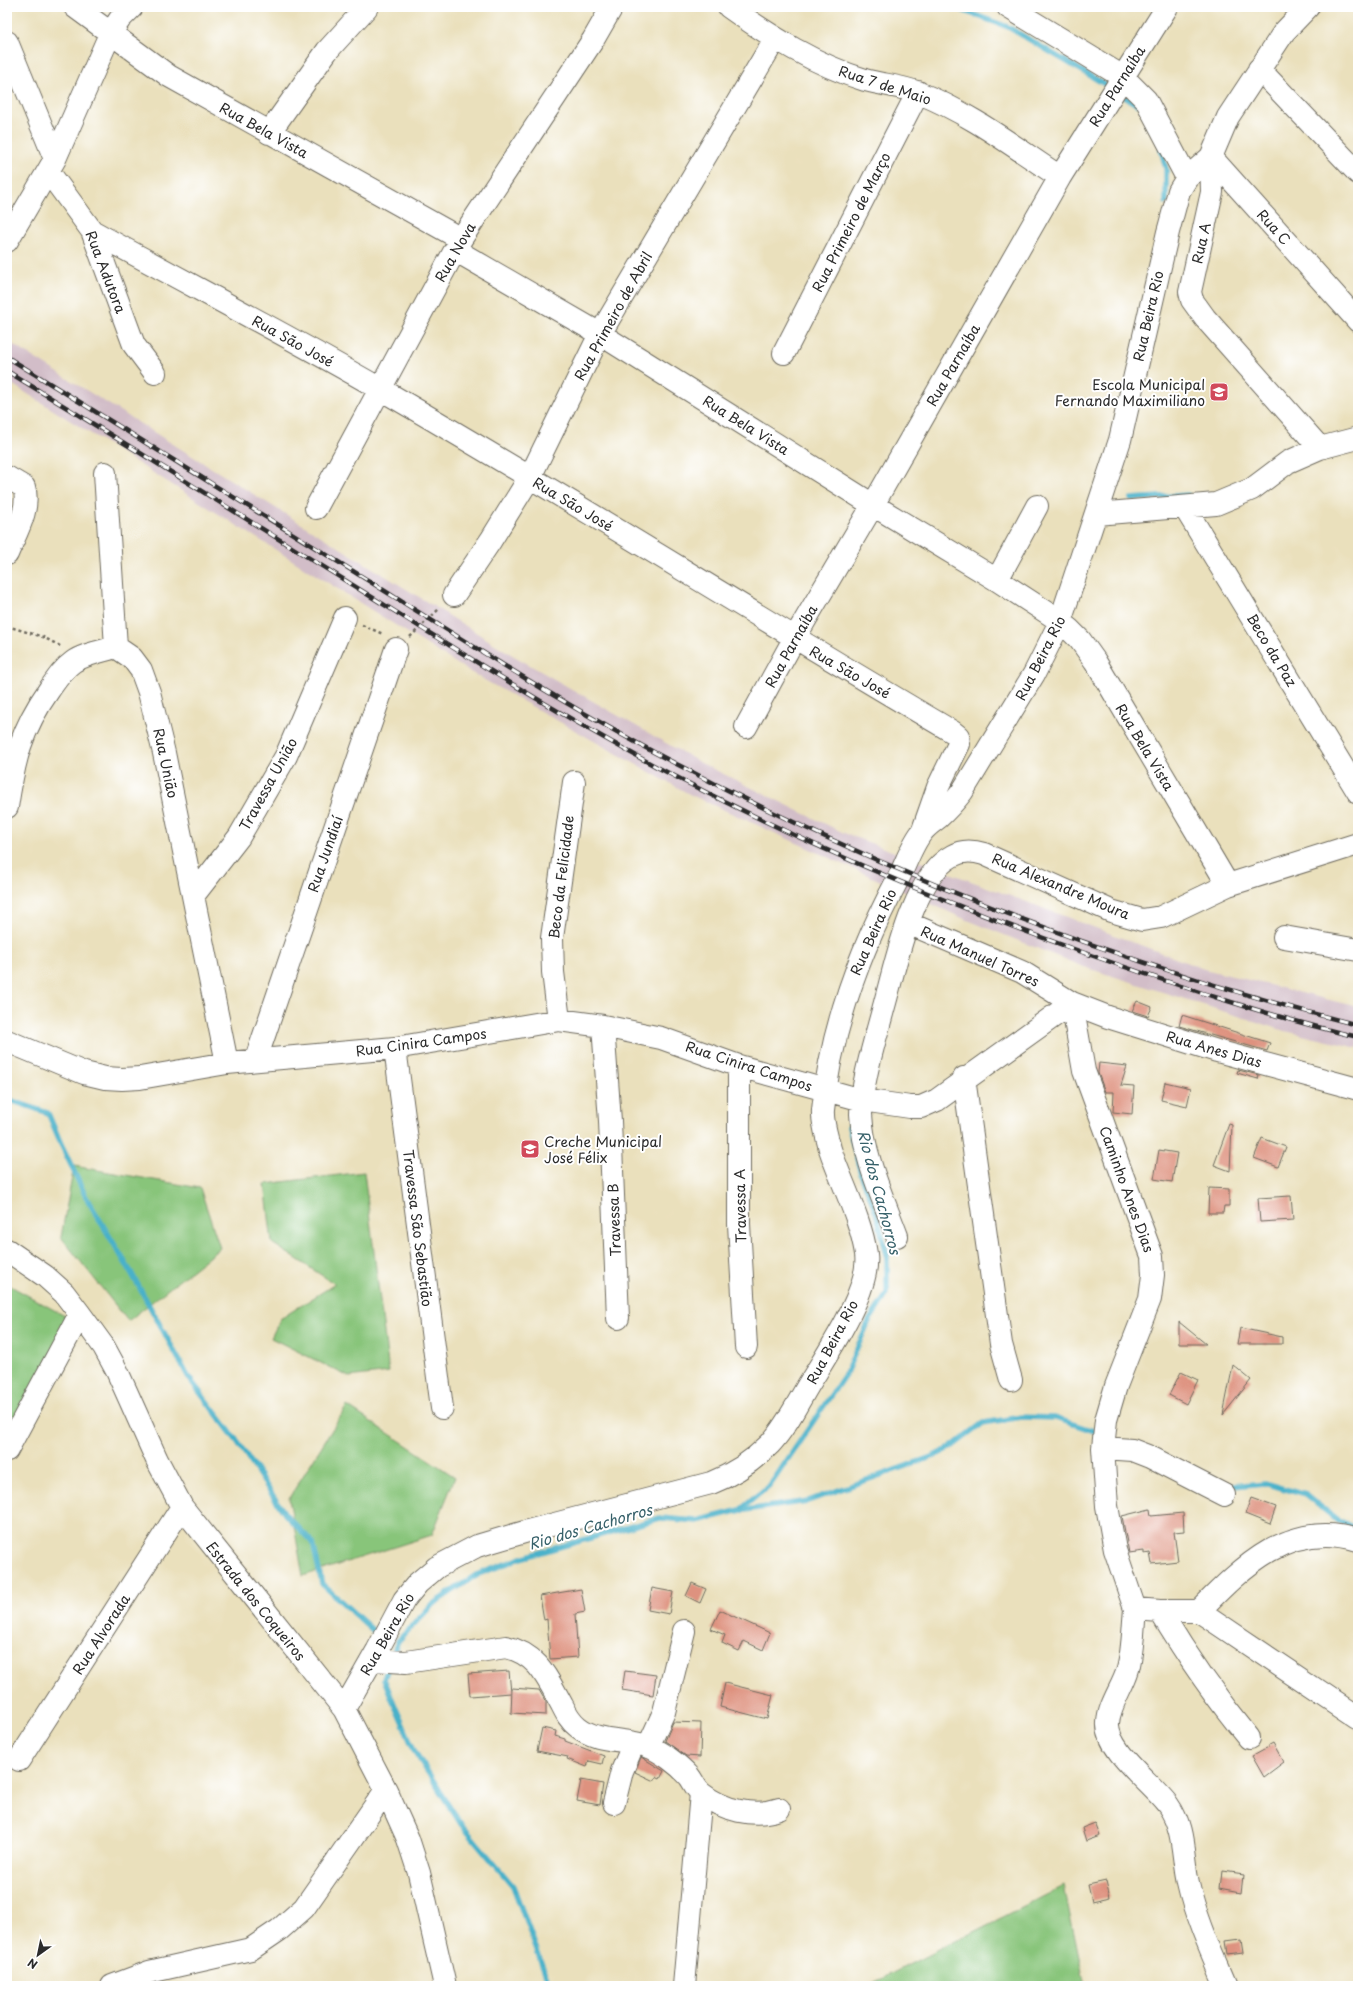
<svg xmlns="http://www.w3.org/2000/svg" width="1365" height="1993" viewBox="0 0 1365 1993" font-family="'Playpen Sans',sans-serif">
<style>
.industrial{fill:#d2bdc8}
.green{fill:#88c57a;stroke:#5a7852}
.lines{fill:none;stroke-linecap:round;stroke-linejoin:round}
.stream{stroke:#4ab1c9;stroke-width:5.5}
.building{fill:#de927f}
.minor-casing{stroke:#6e6a5e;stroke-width:24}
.path{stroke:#6e6a5e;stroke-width:2.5;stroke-dasharray:3 3;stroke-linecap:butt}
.minor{stroke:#fff;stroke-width:22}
.rail-casing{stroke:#2b2b2b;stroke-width:4.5}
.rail{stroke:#fff;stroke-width:3;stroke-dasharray:9;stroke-linecap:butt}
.labels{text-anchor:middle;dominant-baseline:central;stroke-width:4;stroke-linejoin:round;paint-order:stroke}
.street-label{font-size:14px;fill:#2b2b2b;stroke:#fff}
.poi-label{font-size:14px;fill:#2b2b2b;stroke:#fff;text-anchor:end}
.water-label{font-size:15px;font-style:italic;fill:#37616a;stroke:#fff}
</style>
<rect width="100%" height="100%" fill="#fff"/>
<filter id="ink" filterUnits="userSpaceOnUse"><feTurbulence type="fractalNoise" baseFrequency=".025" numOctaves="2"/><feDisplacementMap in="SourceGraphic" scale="8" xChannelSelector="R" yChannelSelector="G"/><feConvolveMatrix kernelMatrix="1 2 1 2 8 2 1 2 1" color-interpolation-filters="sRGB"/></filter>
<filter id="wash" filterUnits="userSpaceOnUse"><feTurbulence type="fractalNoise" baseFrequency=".012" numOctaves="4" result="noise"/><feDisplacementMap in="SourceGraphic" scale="16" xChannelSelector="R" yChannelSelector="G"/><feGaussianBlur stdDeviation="0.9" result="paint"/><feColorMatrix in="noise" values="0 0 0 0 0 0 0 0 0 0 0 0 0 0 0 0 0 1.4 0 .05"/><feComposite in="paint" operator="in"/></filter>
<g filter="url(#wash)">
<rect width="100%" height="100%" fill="#eae0bc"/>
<path class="industrial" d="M7 341 514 656 699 762 844 833 1204 969 1358 1007V1048L1285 1031 1081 966 960 917 691 795 470 672 7 381Z"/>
<path class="green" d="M74 1166 200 1188 220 1248 128 1321 61 1237Z
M364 1172 389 1372 349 1377 271 1338 280 1319 335 1284 272 1243 265 1184Z
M7 1284 74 1321 7 1443Z
M347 1406 455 1477 432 1535 303 1576 289 1498Z
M1064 1886 1085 1986H867Z"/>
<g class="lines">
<path class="stream" d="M953 7 1008 27 1111 88
M1118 93 1136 104
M1161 149 1166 169V202
M1131 499 1188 495
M7 1099 48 1113 62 1146 86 1197 132 1274 189 1378 237 1441 285 1514 313 1543 322 1584 378 1635V1638
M1223 1487 1265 1483 1306 1495 1336 1519 1358 1530
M739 1511 808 1501 934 1456 950 1448 983 1423 1022 1417 1055 1418 1100 1433
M392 1657 398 1641 433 1604 476 1575 524 1557 660 1518 697 1521 740 1510 771 1484 846 1373 869 1321 887 1294V1255L876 1212 861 1174 849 1127 852 1114
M389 1665 384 1679 395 1706 415 1752 461 1824 513 1886 550 1986"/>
</g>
<g id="blocks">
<path class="building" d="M1137 1001 1152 1007 1148 1016 1132 1011Z
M1182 1015 1270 1043 1267 1051 1179 1026Z
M1099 1063 1127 1066 1121 1085 1134 1086 1132 1114 1113 1112 1114 1092H1105L1098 1073Z
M1238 1070 1259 1075 1258 1079 1237 1073Z
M1165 1082 1191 1088 1187 1106 1161 1100Z
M1229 1124 1232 1125 1230 1171 1214 1165Z
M1262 1138 1286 1147 1278 1167 1254 1158Z
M1159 1150 1177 1153 1172 1182 1154 1179Z
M1209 1188 1229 1189V1206H1224L1223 1213H1208Z
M1291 1196 1293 1220 1260 1222 1258 1198Z
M1179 1322 1206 1344H1179Z
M1240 1328 1282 1337V1344H1237Z
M1233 1365 1251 1380 1223 1415Z
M1181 1372 1198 1380 1186 1404 1169 1395Z
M1251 1498 1276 1507 1270 1524 1245 1514Z
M1150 1509 1151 1516 1183 1513 1184 1531 1174 1532 1178 1561 1152 1564 1150 1553 1144 1554V1551L1129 1553 1122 1516Z
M692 1583 706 1589 700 1603 686 1596Z
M652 1588 673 1592 669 1614 648 1610Z
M581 1589 585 1612 575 1614 578 1657 550 1659 547 1619 544 1620 540 1596Z
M720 1610 770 1633 763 1650 744 1641 739 1651 722 1643 725 1635 711 1629Z
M509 1671 511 1693 470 1696 468 1674Z
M625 1671 656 1675 653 1695 622 1690Z
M725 1683 773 1695 767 1719 720 1707Z
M512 1688 539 1690 546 1702V1715L511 1713Z
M673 1722 701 1723 700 1757 686 1756 665 1741Z
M542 1728 556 1731 555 1736 565 1739V1741L604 1756 602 1764 589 1761 587 1767 567 1759 568 1757 537 1751Z
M1274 1744 1284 1762 1264 1777 1252 1756Z
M641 1757 664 1771 660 1779 656 1777 654 1781 635 1772Z
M581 1780 603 1784 600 1805 577 1801Z
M1095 1823 1100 1836 1086 1841 1082 1828Z
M1222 1872 1243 1875 1241 1892 1220 1888Z
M1106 1881 1110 1898 1092 1902 1088 1885Z
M1241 1941 1243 1954 1228 1956 1226 1943Z"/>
</g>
</g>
<g filter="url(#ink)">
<use href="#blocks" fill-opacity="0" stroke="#6e6a5e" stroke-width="1"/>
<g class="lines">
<defs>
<path id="minor" d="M75 7 169 76 461 239
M729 7C771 37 816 65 865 80 883 85 902 86 919 93 970 113 1014 147 1060 177
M1008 7 1123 77 1146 100 1187 178
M1308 7 1284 32 1228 117 1211 157 1212 192 1190 292 1192 300 1205 318 1320 448
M7 42 55 159 48 171 92 231 134 345 155 373
M1259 69 1358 173
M269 133 327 51 367 7
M1211 157 1358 321
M55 159 110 34 120 19 132 7
M92 231C188 284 287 335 382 390 574 501 762 620 953 732L958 736 959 744 938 787 923 830
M7 241 48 171
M455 250 600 334 873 505 997 580 1054 617 1069 629 1080 640 1095 661 1228 885
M784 353 918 92
M105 473 116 647
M7 477 24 487C31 509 15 534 7 554
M316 508 461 239 593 40 612 7
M1185 508 1358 792
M1096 514 1216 504 1252 489 1288 462 1320 448 1358 438
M997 580 1037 506
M454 595 491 540 530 477 600 334 775 39
M116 647 132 658 141 670 149 692 164 753 227 1063
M746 727 794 639 873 505 1060 177 1167 7
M7 807C14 760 21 730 49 690 56 680 63 669 73 662 84 654 103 651 116 647
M193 896 239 837 286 756 345 618
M908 923 1022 972 1072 1003 1108 1017 1217 1051 1358 1089
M1284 937 1358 950
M1072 1003 1084 1071 1152 1256 1153 1275 1150 1299 1116 1386 1106 1420 1103 1448 1107 1506 1115 1550 1135 1609 1160 1611H1199C1243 1566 1290 1519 1358 1540
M559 1020 553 972 552 938 574 782
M603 1026 610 1121 618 1318
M7 1041 84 1073 105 1078 122 1079 140 1078 227 1063 395 1048 559 1020 603 1026 661 1038 739 1066 862 1100 910 1107H921L937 1100 1072 1003
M395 1048 442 1408
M256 1059 396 649
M739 1066V1224L746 1347
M964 1078 1001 1344 1011 1380
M897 1236C883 1198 863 1156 861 1114 861 1085 875 1040 883 1010 892 978 899 943 912 912 920 892 933 866 952 856 962 850 974 851 984 854L1111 911 1142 920 1161 917 1228 885 1358 844
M7 1250 45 1276 64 1293 80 1314 104 1347 117 1371 157 1460 182 1507 344 1709 386 1790 408 1839 419 1873 445 1986
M1103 1448 1132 1450 1150 1457 1224 1495
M7 1450 80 1314
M1135 1609C1133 1629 1133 1650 1128 1669 1123 1687 1109 1704 1108 1723 1106 1751 1152 1783 1168 1805 1185 1829 1182 1856 1188 1883 1196 1919 1212 1953 1226 1986
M1160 1611C1187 1656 1216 1698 1249 1738
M1199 1611 1358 1718
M373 1660 406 1662 506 1647C538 1654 547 1678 562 1705 566 1713 570 1721 578 1727 598 1743 624 1738 647 1746 661 1751 679 1765 689 1776 693 1781 696 1789 701 1793 722 1810 754 1818 779 1809
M344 1709 377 1651 404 1600 418 1583 437 1567 477 1546 528 1531 711 1483C734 1474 752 1462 770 1444 786 1427 797 1404 809 1384 827 1354 871 1290 866 1254 861 1219 841 1182 830 1149 827 1136 822 1123 823 1110 831 1027 860 950 899 877 906 863 913 842 923 831 927 826 933 822 938 818 947 810 955 801 962 792L1034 674 1060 622 1120 440 1168 232 1179 191 1187 178 1211 157
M648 1747 664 1712 684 1631
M19 1760 182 1507
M614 1803 622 1771 634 1743
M112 1986 149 1972 251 1949 279 1930 304 1908 386 1790
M684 1986 701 1793"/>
</defs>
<use href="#minor" class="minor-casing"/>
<path class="path" d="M362 625 383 634
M7 626 43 637 62 647
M410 637 440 608"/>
<use href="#minor" class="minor"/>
<defs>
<path id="rail" d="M7 357C128 432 249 506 369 581 466 642 563 704 663 757 881 872 1119 965 1358 1025
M7 371C115 437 223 504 330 571 438 638 545 707 657 767 793 839 936 900 1082 952 1173 984 1264 1015 1358 1037"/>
</defs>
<use href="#rail" class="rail-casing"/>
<use href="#rail" class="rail"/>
</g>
</g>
<defs>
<symbol id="school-square" viewBox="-11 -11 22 22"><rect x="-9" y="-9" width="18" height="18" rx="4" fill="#d1495b" stroke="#fff"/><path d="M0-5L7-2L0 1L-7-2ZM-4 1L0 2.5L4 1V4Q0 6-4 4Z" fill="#fff"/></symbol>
</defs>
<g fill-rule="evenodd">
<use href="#school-square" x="1208" y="381" width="22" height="22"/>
<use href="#school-square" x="519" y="1138" width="22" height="22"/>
</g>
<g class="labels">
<g class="street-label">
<text transform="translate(885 85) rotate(18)">Rua 7 de Maio</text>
<text transform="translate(1117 86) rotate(-58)">Rua Parnaíba</text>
<text transform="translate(264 130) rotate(29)">Rua Bela Vista</text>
<text transform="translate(851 222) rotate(-63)">Rua Primeiro de Março</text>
<text transform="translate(1274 227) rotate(48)">Rua C</text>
<text transform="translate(1201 243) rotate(-77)">Rua A</text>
<text transform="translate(455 252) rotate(-60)">Rua Nova</text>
<text transform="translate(106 272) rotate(69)">Rua Adutora</text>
<text transform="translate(613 316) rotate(-61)">Rua Primeiro de Abril</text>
<text transform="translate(1148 316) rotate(-77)">Rua Beira Rio</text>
<text transform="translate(293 341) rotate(29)">Rua São José</text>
<text transform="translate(953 365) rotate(-60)">Rua Parnaíba</text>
<text transform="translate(746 425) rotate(32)">Rua Bela Vista</text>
<text transform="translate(573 504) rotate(31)">Rua São José</text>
<text transform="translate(791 646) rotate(-61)">Rua Parnaíba</text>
<text transform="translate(1272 650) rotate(59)">Beco da Paz</text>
<text transform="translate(1040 658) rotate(-63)">Rua Beira Rio</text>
<text transform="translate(850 672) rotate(30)">Rua São José</text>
<text transform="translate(1145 747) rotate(59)">Rua Bela Vista</text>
<text transform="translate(166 763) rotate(78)">Rua União</text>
<text transform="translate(268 784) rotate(-61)">Travessa União</text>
<text transform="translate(325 854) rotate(-71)">Rua Jundiaí</text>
<text transform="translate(561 877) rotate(-83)">Beco da Felicidade</text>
<text transform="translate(1061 886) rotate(23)">Rua Alexandre Moura</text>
<text transform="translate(873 932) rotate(-66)">Rua Beira Rio</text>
<text transform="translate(980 956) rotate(24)">Rua Manuel Torres</text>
<text transform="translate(421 1042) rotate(-8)">Rua Cinira Campos</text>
<text transform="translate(1214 1049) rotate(16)">Rua Anes Dias</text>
<text transform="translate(749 1066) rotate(18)">Rua Cinira Campos</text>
<text transform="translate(1127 1189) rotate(70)">Caminho Anes Dias</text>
<text transform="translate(740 1206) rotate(-91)">Travessa A</text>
<text transform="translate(614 1220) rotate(-92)">Travessa B</text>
<text transform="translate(418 1228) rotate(83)">Travessa São Sebastião</text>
<text transform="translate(832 1342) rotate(-62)">Rua Beira Rio</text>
<text transform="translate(256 1601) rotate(51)">Estrada dos Coqueiros</text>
<text transform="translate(101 1634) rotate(-57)">Rua Alvorada</text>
<text transform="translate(387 1634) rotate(-60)">Rua Beira Rio</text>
</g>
<g class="poi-label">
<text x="1205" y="384">Escola Municipal<tspan x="1205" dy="16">Fernando Maximiliano</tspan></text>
<text x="544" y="1141" text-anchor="start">Creche Municipal<tspan x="544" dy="16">José Félix</tspan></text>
</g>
<g class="water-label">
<text transform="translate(880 1192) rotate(75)">Rio dos Cachorros</text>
<text transform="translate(590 1526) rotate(-16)">Rio dos Cachorros</text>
</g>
</g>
<rect width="1365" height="1993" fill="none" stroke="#fff" stroke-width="24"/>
<g transform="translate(38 1955) rotate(213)" stroke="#ffffff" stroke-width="3" paint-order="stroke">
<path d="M0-3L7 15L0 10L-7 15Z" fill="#2b2b2b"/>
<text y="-6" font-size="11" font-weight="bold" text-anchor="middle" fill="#2b2b2b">N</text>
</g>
</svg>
